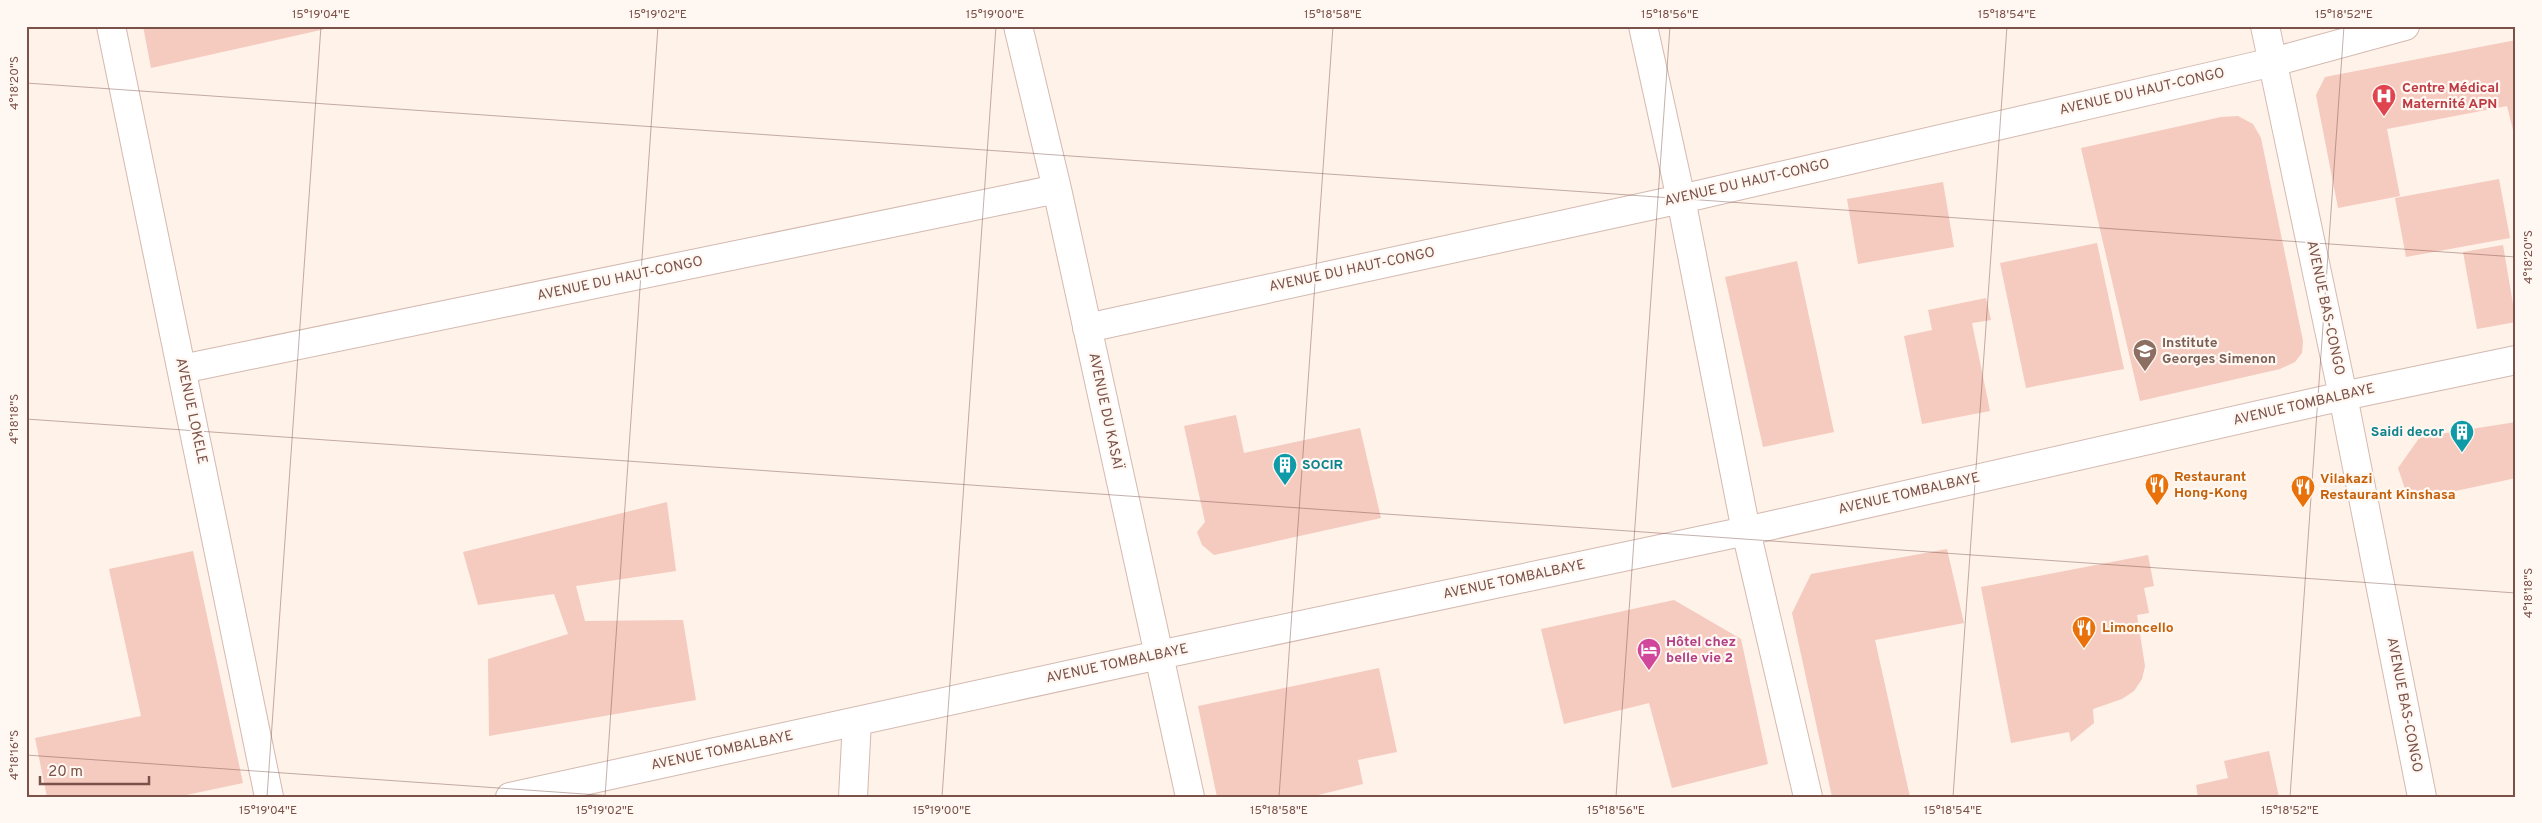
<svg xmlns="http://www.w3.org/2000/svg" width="2542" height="823" viewBox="0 0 2542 823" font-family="Overpass,sans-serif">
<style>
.building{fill:#f5cabf}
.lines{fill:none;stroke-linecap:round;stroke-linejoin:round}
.minor-casing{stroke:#d4b9b0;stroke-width:30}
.minor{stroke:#fff;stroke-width:28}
.ticks{fill:none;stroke:#7b524a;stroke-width:1;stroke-opacity:0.45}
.labels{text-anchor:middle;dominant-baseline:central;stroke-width:4.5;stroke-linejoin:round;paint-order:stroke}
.health-label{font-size:14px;font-weight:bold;fill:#be3a42;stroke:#fff7f1;text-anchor:start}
.street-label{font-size:14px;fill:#7b524a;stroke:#fff7f1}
.education-label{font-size:14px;font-weight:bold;fill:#785e54;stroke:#fff7f1;text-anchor:start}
.culture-label{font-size:14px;font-weight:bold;fill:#0d838f;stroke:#fff7f1;text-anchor:end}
.food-label{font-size:14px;font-weight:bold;fill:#c56008;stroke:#fff7f1;text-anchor:start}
.hotel-label{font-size:14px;font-weight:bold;fill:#b23c85;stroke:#fff7f1;text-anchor:start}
.neatline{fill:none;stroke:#7b524a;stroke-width:2}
.ticks-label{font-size:12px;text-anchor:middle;fill:#7b524a}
</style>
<rect width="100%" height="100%" fill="#fef2e9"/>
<path class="building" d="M143 26H334V27L151 68Z
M2516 40V142L2507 106 2387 129 2400 196 2338 208 2316 95 2325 77Z
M2238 116 2253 124 2261 138 2303 341 2302 353 2295 362 2280 369 2140 401 2081 148 2221 117Z
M2499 179 2510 238 2406 257 2395 198Z
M1943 182 1954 247 1858 264 1847 199Z
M2097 243 2124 369 2026 388 2000 263Z
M2503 245 2516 322 2477 329 2463 252Z
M1797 261 1834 432 1763 447 1725 277Z
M1986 298 1991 320 1972 323 1990 411 1922 424 1904 336 1932 330 1928 310Z
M1236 415 1244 453 1360 428 1381 518 1214 555 1202 545 1197 532 1205 522 1184 426Z
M2516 422V478L2409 501 2398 468 2420 437Z
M667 502 676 571 576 586 585 621 683 620 696 700 489 736 488 659 568 634 554 594 478 605 463 552Z
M1947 549 1964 623 1875 640 1910 797H1832L1792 613 1811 574Z
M193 551 243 783 177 797H47L35 738 141 716 109 569Z
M2148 555 2154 586 2144 588 2149 613 2137 615 2145 666 2142 679 2134 691 2122 699 2093 709 2094 723 2071 742 2069 732 2011 743 1981 587Z
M1674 600 1741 639 1768 764 1672 788 1649 703 1564 724 1541 629Z
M1379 668 1397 752 1358 760 1363 784 1310 797H1217L1198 706Z
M2269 751 2279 797H2198L2196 785 2228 778 2224 761Z
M26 781H27L30 797H26Z"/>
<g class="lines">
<defs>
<path id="minor" d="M111 26 269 797
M1018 26 1057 189 1190 797
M1643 26 1681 199 1746 531 1808 797
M2265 26 2343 396 2422 797
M1087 328 1681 199 2273 62 2405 26
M182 369 1057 189
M510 797 1159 655 1746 531 2343 396 2516 360
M853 797 857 721"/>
</defs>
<use href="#minor" class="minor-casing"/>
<use href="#minor" class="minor"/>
</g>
<path class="ticks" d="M26 83 2516 257M26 419 2516 593M26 755 627 797M267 797 321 26M605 797 658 26M942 797 996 26M1279 797 1333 26M1616 797 1670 26M1953 797 2007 26M2290 797 2344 26"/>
<defs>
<symbol id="hospital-pin" viewBox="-11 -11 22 30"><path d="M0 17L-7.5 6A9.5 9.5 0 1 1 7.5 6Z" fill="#e0444e" stroke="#fff7f1"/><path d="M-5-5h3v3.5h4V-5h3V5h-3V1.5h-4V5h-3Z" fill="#fff"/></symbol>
<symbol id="school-pin" viewBox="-11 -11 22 30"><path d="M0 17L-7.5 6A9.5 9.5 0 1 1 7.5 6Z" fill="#8d6e63" stroke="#fff7f1"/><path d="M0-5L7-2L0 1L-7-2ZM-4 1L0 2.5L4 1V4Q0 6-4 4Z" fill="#fff"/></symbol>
<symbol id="building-pin" viewBox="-11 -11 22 30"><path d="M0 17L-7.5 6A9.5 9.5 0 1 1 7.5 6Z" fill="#0f9aa8" stroke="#fff7f1"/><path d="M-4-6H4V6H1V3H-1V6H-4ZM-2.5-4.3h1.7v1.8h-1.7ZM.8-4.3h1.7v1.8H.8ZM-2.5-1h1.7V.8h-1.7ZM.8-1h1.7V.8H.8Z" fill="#fff"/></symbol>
<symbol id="restaurant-pin" viewBox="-11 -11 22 30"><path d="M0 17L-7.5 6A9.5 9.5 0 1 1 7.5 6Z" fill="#e8710a" stroke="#fff7f1"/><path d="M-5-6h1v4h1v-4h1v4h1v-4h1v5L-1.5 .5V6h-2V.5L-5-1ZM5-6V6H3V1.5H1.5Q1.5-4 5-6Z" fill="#fff"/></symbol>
<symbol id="hotel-pin" viewBox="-11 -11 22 30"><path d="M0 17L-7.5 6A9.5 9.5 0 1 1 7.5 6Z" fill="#d1479c" stroke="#fff7f1"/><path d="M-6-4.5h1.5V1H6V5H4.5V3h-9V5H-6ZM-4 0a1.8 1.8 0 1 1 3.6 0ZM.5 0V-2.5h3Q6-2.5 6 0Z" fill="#fff"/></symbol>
</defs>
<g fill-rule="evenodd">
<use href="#hospital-pin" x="2370" y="82" width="28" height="38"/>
<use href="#school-pin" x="2131" y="337" width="28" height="38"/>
<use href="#building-pin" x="2448" y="418" width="28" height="38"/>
<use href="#building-pin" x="1271" y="451" width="28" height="38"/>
<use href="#restaurant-pin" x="2143" y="471" width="28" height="38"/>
<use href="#restaurant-pin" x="2289" y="473" width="28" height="38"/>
<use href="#restaurant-pin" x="2070" y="614" width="28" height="38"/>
<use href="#hotel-pin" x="1635" y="636" width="28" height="38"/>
</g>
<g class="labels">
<g class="health-label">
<text x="2402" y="88">Centre Médical<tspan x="2402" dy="16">Maternité APN</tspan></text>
</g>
<g class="street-label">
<text transform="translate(2142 92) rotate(-13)">AVENUE DU HAUT-CONGO</text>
<text transform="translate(1747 183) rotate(-13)">AVENUE DU HAUT-CONGO</text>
<text transform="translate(1352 270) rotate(-12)">AVENUE DU HAUT-CONGO</text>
<text transform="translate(620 279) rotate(-12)">AVENUE DU HAUT-CONGO</text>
<text transform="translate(2325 308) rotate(78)">AVENUE BAS-CONGO</text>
<text transform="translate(2304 405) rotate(-13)">AVENUE TOMBALBAYE</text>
<text transform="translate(191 411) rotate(78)">AVENUE LOKELE</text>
<text transform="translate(1105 411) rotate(78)">AVENUE DU KASAÏ</text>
<text transform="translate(1909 494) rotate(-13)">AVENUE TOMBALBAYE</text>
<text transform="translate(1514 580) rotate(-12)">AVENUE TOMBALBAYE</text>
<text transform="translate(1117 664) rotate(-12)">AVENUE TOMBALBAYE</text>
<text transform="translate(2404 705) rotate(79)">AVENUE BAS-CONGO</text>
<text transform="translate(722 751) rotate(-12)">AVENUE TOMBALBAYE</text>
</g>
<g class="education-label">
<text x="2162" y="343">Institute<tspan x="2162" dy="16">Georges Simenon</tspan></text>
</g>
<g class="culture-label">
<text x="2444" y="432">Saidi decor</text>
<text x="1302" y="465" text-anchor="start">SOCIR</text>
</g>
<g class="food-label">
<text x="2174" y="477">Restaurant<tspan x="2174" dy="16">Hong-Kong</tspan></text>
<text x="2320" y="479">Vilakazi<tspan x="2320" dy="16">Restaurant Kinshasa</tspan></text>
<text x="2102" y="628">Limoncello</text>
</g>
<g class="hotel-label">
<text x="1666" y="642">Hôtel chez<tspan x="1666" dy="16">belle vie 2</tspan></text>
</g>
</g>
<rect width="2542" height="823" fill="none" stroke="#fff7f1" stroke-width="55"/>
<path d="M40 776v8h109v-8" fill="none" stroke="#7b524a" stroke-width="2.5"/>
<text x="48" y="776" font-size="15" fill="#7b524a" stroke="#fff7f1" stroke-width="4" paint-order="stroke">20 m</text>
<rect x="28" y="28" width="2486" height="768" class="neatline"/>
<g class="ticks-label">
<text x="321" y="18">15°19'04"E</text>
<text x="658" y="18">15°19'02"E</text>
<text x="995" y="18">15°19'00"E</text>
<text x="1333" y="18">15°18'58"E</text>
<text x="1670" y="18">15°18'56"E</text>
<text x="2007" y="18">15°18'54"E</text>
<text x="2344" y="18">15°18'52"E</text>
<text transform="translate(14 83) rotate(-90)" y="4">4°18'20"S</text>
<text transform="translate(2528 257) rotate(-90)" y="4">4°18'20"S</text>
<text transform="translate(14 419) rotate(-90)" y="4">4°18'18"S</text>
<text transform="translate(2528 593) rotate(-90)" y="4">4°18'18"S</text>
<text transform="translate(14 755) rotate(-90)" y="4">4°18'16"S</text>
<text x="268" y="814">15°19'04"E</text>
<text x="605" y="814">15°19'02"E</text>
<text x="942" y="814">15°19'00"E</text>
<text x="1279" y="814">15°18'58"E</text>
<text x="1616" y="814">15°18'56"E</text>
<text x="1953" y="814">15°18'54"E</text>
<text x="2290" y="814">15°18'52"E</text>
</g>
</svg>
